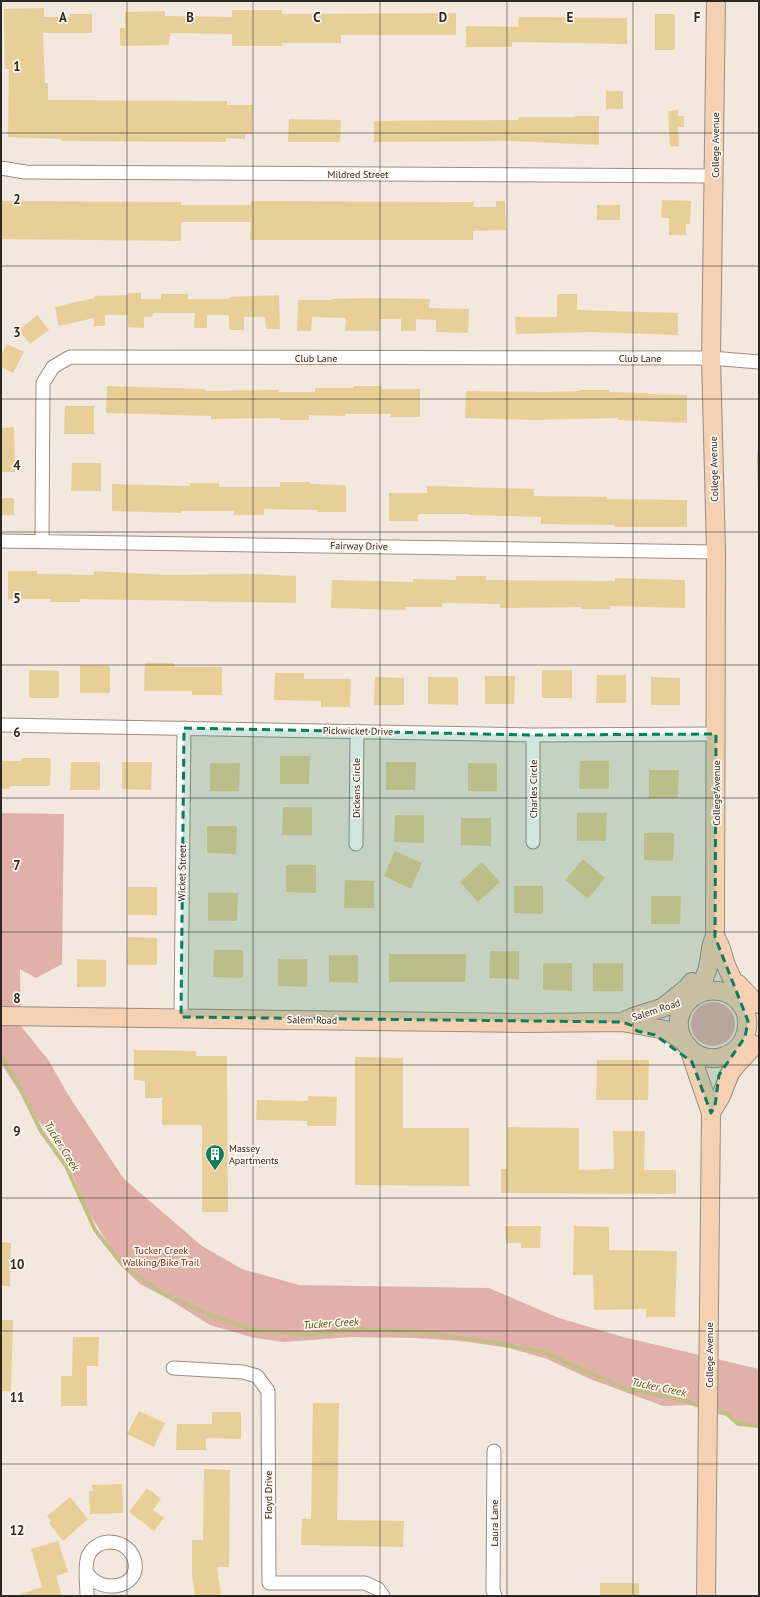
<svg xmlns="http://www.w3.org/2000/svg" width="760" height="1597" viewBox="0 0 760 1597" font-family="'PT Sans',sans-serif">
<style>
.green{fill:#e1b1a9}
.water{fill:#c1bf84}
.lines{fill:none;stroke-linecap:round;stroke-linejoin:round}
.stream{stroke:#c1bf84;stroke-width:4}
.building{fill:#e8cf97}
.street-casing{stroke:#998f85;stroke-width:15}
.secondary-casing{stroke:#998f85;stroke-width:20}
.street{stroke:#fff;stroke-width:13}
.secondary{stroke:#f5d0b3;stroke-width:18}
.marked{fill:#0f7d59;fill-opacity:0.2;stroke:#0f7d59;stroke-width:3;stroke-dasharray:8 5;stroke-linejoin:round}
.grid{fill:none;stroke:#2c2824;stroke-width:1;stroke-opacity:0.55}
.labels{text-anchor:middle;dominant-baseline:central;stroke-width:3.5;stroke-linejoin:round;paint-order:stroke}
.street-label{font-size:10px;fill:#2c2824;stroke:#fff6ed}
.poi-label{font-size:10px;fill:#2c2824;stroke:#fff6ed;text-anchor:start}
.park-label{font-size:10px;fill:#772c23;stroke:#fff6ed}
.water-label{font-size:11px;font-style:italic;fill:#58540f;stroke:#fff6ed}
.grid-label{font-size:13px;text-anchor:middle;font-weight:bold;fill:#2c2824;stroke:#fff6ed;stroke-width:3.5;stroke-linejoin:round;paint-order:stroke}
</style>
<rect width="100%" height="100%" fill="#f3e8dd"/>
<path class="green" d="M1 813 64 814 62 964 36 978 20 969 21 1026 49 1061 67 1093 124 1179 202 1246 242 1269 299 1285 489 1288 559 1318 623 1337 759 1369V1426L738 1424 727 1414 691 1405 663 1406 590 1379 547 1359 509 1348 461 1341 416 1338 351 1337 284 1342 255 1338 210 1325 165 1297 140 1284 122 1267 88 1211 68 1164 52 1138 34 1115 1 1063Z
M691 1024a22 22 0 1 1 44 0a22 22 0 1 1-44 0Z"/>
<path class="water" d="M759 431V519L757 458Z"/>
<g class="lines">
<path class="stream" d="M1 1057 16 1080 41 1131 66 1166 95 1230 121 1263 160 1292 210 1315 256 1331 312 1335 361 1329 419 1332 492 1342 544 1352 623 1388 675 1398 703 1407
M712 1410 727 1414 738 1424 759 1426"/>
</g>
<path class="building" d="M44 8V17H70V14H92V33H43L45 83H48V100L227 101V105H253L252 134H245V139L226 138V142L61 141V139L8 137 9 69H5L4 9Z
M232 10H282V14L456 13V35H341V43H282V46H232V34L170 33 169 45 120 46V28H125V12L165 11V16L232 17Z
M655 14H675V50H655Z
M519 17 627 18V44L512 42V47H466V26L518 27Z
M606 91H623V109H606Z
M678 110V116H684V127H678L679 146 670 147 668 111Z
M575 116H599V145L512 141 374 142V121L518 120V117H575Z
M289 119 341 120 340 142H288Z
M662 200 691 201 690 224H686V235H669V218H661Z
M2 201 181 202V205H251V201L452 202H474L473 207H496V201H505L506 230 473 231V240H250L251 222H181V241L2 239Z
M597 205H620V220H597Z
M128 293H141V299H161V294H188V299H229V297L279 295 280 329H266L265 317H244V330H229V315H207V328H194L195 313H153L152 317H144V328L128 327V315H105V326H94V318L59 326 55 307 94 298V296L128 295Z
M557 294H577V310L678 313V335L591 332 516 334 515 317H557Z
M366 298 430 299 429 308 469 309 468 333 436 332V320L416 319V331H401V319H380L379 331H345L346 318 312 317 311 331H297L298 300H332V299Z
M37 315 49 330 30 344 19 330Z
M7 344 24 352 13 373 1 367V355Z
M107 386 205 389V391L278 390V392H315V388H353V386H382V389H420V417H390L391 414H345V416L309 415V420H280V418L211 419V416L106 413Z
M580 390H609V392L648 393V394L687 395V423L618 420V418L533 420 465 418 466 391 544 392 580 391Z
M65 406H94V434H64Z
M14 427 15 472H1V428Z
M72 463H101V491H71Z
M280 482H310V484L346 485V512H317V510L264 509V515H234V511H181V513L112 511V484L190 486V483H219V487H280Z
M427 486 534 489V496L607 497V499L687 500V527H614L615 525 541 524V517L469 515V514H418V521H389V493H427Z
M1 498H14V515H1Z
M8 571H37V574L94 575V571L167 575 252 574 296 576V603L80 599V602H51V599H8Z
M456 576H486V580L615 581V578L685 580V608L610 606V609H581V607L500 608V604L442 603V607H405V610L331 608 332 580 413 582V579L456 580Z
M145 663H174V667H222V695H192V691H144Z
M80 665 110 666V693H80Z
M29 670 59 671V698H29Z
M542 670H572V698H542Z
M275 673H304V679H351L350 707H321V701L274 700Z
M597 675H626V703H596Z
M485 676H515L514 704H485Z
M375 677 404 678V705H374Z
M428 677H458V705L428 704Z
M651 677 680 678V705H651Z
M280 756H310L309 784H280Z
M21 758H51L50 786H10V789H1V761H21Z
M580 761H609V789H579Z
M71 762H100V790H70Z
M122 762H152L151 790 122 789Z
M386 762H416L415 790H386Z
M210 763H240L239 791H210Z
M468 763H497V791H468Z
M649 770H679L678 798H649Z
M283 807H312V835H282Z
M577 813H607L606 841H577Z
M395 815H424V843L394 842Z
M461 818H491V846L461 845Z
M207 826H237L236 854 207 853Z
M644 833H674L673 861 644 860Z
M395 851 422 863 411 889 384 876Z
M583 859 605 878 588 899 565 880Z
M482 862 500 882 478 902 460 882Z
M286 865H316V893L286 892Z
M345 880 374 881V908H344Z
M514 886H543V914L514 913Z
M128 887H157V915H128Z
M208 893H238L237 921H208Z
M651 896H681L680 924H651Z
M128 937 157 938V965H127Z
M214 950H243V978L213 977Z
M490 951H519V979L489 978Z
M389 954H466L465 982H389Z
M329 955H358V983L329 982Z
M77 959 106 960V987H77Z
M278 959H307V987L278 986Z
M543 963H572V991L543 990Z
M593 963H623V991H593Z
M134 1050 196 1051V1056H227L228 1212H202V1125H162V1098H145V1081L134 1080Z
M355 1057 403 1058V1128H469V1186L355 1185Z
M597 1060H649L648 1100H596Z
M308 1096 337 1097 336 1126H307V1121L256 1120 257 1100 308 1101Z
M507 1127 579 1128V1170L614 1169 613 1131H645L644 1170H676V1194L501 1193V1169H507Z
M505 1226H541L540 1248H521V1243H506Z
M574 1226 609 1227V1250L677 1251 675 1317H646V1309L594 1310 593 1275H573Z
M1 1242 11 1243 10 1286H1Z
M1 1320H13L11 1391H1Z
M73 1337H99L98 1366H87V1406H61V1376H72Z
M313 1403H339L337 1520 404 1521 403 1547 301 1545 302 1519H311Z
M139 1411 165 1423 154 1447 127 1434Z
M212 1412H241V1439L206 1438V1450H176L177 1424H212Z
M204 1469 230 1470 229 1567H217L221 1596H195L192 1574V1540H203Z
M122 1484 123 1513 90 1514 89 1491H93L92 1485Z
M147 1488 161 1499 153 1510 164 1518 154 1531 129 1512Z
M70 1497 88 1519 63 1541 49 1523 51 1520 47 1516Z
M58 1541 68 1572 56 1576 62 1596H22L21 1594 42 1587 31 1549Z
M600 1583H639V1596H600Z"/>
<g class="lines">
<defs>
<path id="street" d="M1 168 25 172 715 176
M1 541 716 552
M42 541 43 383 53 367 70 357 711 358 759 362
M1 725 533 735 716 734
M533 842V735
M356 844 357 731
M181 1017 184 728
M173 1368 243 1372 257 1376 268 1391 269 1583H365L378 1589 383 1596
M494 1451 493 1590 495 1596
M87 1596C87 1584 84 1567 88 1556 97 1537 124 1538 133 1556 146 1586 102 1597 87 1573"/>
<path id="secondary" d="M715 937C721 945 722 952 725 962 727 970 733 978 735 987 736 991 736 995 737 999 740 1004 745 1008 746 1014 751 1032 741 1052 722 1057 710 1060 698 1057 689 1048 659 1016 701 972 737 999
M738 984 752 999 759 1004
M693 996C701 986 707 976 709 962 711 952 710 945 715 937L716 552 711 358 716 1
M662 1008 687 988 692 982
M1 1016 524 1023 622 1022 666 1030 684 1041
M622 1022 633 1017 674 1004
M688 1046 711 1113 706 1596
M711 1113 721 1096 730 1073 737 1064 755 1045"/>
</defs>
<use href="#street" class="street-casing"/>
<use href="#secondary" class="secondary-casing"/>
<use href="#street" class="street"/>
<use href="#secondary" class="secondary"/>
</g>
<path class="marked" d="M184 728 533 735 716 734 715 937 748 1021 745 1037 719 1075 715 1106 711 1113 692 1062 655 1035 637 1031 633 1026 622 1022 181 1017Z"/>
<path class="grid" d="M127 1V1596M253 1V1596M380 1V1596M507 1V1596M633 1V1596M1 133H759M1 266H759M1 399H759M1 532H759M1 665H759M1 798H759M1 932H759M1 1065H759M1 1198H759M1 1331H759M1 1464H759"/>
<defs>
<symbol id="building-pin" viewBox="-11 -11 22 30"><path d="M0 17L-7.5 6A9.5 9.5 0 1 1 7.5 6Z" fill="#0f7d59" stroke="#fff6ed"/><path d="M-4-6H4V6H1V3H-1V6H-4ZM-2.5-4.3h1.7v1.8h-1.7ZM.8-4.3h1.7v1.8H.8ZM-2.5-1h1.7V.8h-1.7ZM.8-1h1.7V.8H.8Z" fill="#fff"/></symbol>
</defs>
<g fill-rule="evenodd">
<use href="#building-pin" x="204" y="1143" width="22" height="30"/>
</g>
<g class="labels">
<g class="street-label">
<text transform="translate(715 145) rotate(-90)">College Avenue</text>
<text x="358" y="174">Mildred Street</text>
<text x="316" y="358">Club Lane</text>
<text x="640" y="358">Club Lane</text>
<text transform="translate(714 469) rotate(-91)">College Avenue</text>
<text transform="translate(359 546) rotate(1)">Fairway Drive</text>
<text transform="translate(358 731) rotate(1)">Pickwicket Drive</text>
<text transform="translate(356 788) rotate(-90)">Dickens Circle</text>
<text transform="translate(533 789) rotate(-90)">Charles Circle</text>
<text transform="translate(716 793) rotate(-90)">College Avenue</text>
<text transform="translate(182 873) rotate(-89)">Wicket Street</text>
<text transform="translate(656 1010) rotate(-18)">Salem Road</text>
<text transform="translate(312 1020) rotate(1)">Salem Road</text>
<text transform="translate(709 1355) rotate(-90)">College Avenue</text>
<text transform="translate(268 1495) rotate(-90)">Floyd Drive</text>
<text transform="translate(494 1523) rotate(-90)">Laura Lane</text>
</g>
<g class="poi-label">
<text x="229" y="1148">Massey<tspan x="229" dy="12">Apartments</tspan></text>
</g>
<g class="park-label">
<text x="161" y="1250">Tucker Creek<tspan x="161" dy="12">Walking/Bike Trail</tspan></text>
</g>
<g class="water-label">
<text transform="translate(62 1146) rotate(58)">Tucker Creek</text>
<text transform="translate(331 1323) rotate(-4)">Tucker Creek</text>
<text transform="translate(659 1387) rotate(12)">Tucker Creek</text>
</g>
</g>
<g class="grid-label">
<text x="63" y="22">A</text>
<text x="190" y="22">B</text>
<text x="317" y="22">C</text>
<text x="443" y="22">D</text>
<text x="570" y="22">E</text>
<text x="697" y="22">F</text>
<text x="17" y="71">1</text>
<text x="17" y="204">2</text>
<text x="17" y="337">3</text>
<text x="17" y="470">4</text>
<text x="17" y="603">5</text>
<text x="17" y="737">6</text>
<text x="17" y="870">7</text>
<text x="17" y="1003">8</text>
<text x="17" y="1136">9</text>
<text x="17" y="1269">10</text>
<text x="17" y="1402">11</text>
<text x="17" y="1535">12</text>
</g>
<rect width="760" height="1597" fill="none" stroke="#2c2824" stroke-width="4"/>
</svg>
